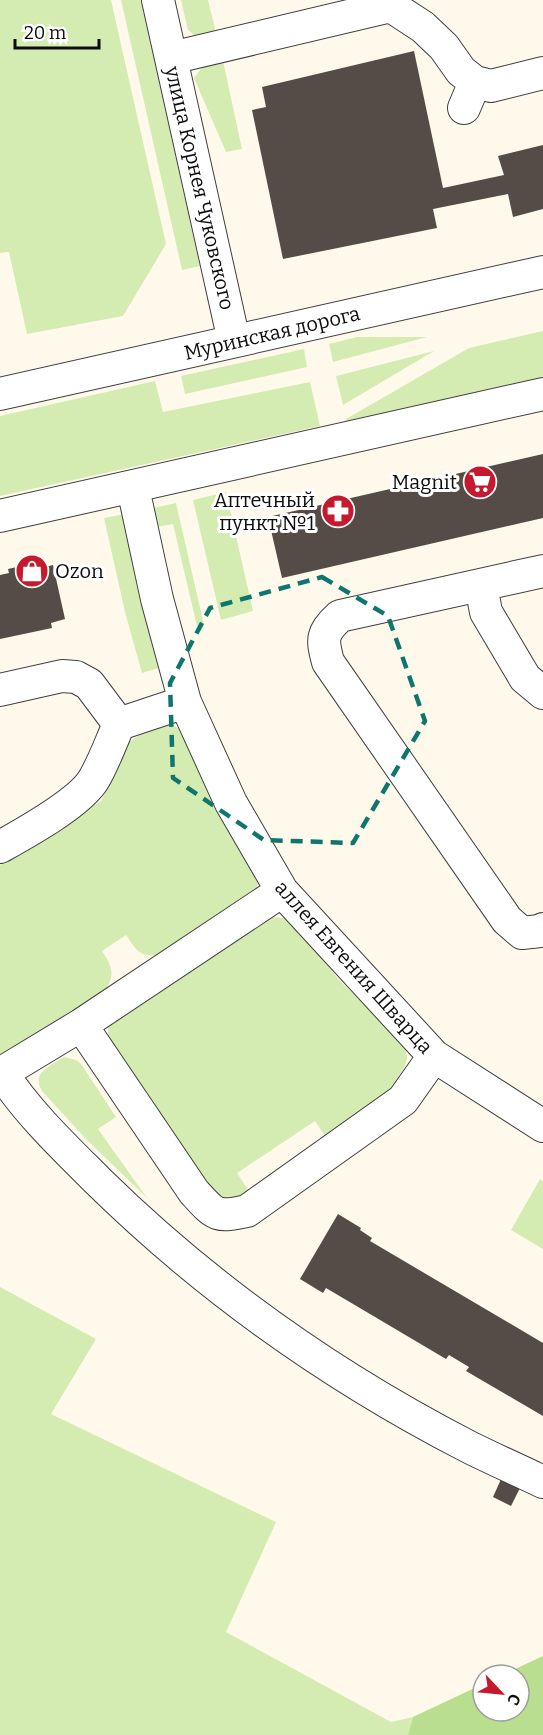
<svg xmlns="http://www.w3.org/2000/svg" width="543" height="1735" viewBox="0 0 543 1735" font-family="Bitter,serif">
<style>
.green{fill:#d4ecb1}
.forest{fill:#b9de8f}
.building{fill:#554c47}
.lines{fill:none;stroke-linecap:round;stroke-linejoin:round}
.minor-casing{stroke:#3f3f3f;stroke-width:34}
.minor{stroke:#fff;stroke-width:32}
.marked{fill:none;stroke:#0f766e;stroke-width:4.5;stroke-dasharray:12 8;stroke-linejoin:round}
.labels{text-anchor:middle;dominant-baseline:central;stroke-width:6;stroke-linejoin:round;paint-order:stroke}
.street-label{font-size:20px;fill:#0c0c0c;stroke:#fff}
.poi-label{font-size:20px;fill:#0c0c0c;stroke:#fff;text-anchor:end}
</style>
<rect width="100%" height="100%" fill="#fff9eb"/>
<path class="green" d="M0 0H111L166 244 123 316 27 334 9 252 0 253Z
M121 0H141L200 266 182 270Z
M181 0H208L216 33 198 38 188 30Z
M223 61 242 149 226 152 194 78 203 66Z
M543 331V377L347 422 346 419 469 348Z
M357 337H427L333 362 329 344Z
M304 349 307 367 185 394 181 376Z
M434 351 343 405 336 376Z
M155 381 163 412 310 382 320 426 0 496V416Z
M226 492 253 611 221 620 193 500Z
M176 503 204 625 197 626 173 524 157 527 149 509Z
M125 514 162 667 142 673 125 612 104 518Z
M167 724 173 725 184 732 259 879 256 890 158 955C139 958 135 948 126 935L102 951C111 964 116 974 106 989L0 1056V865L101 801 128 743 138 736Z
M275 917 288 919 312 946 339 980 402 1042 406 1050 407 1058 405 1066 385 1098 327 1139 315 1121 237 1173 249 1191 239 1198 216 1200 108 1037V1029L111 1021 266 920Z
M64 1057 76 1060 81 1064 116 1117 98 1129 147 1198 86 1139 42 1091C31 1073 50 1066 64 1057Z
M540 1179 543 1181V1249L511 1230Z
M0 1287 96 1339 51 1414 276 1522 226 1632 391 1722 413 1717 408 1735H0Z"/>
<path class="forest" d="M543 1656V1735H408L413 1717 483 1684V1711H519V1675H502Z"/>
<path class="building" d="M414 51 443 188 504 175 498 156 543 145V209L513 217 508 194 433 209 437 228 283 259 252 110 266 107 262 87Z
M543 454V518L282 578 268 517Z
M39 562 41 568 53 565 65 619 51 623 52 628 0 639V575L9 573 8 569Z
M338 1214 361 1228 360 1230 372 1238 370 1241 543 1343V1416L466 1371 469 1367 449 1355 446 1359 326 1288 323 1293 300 1279Z
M502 1477 521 1486 511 1506 493 1497Z"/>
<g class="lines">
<defs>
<path id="minor" d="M158 0 234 341
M391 6 423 27 444 47 461 71 475 82 491 86 543 73
M171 58 391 6 389 0
M464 108 475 82
M0 394 543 272
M133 488 157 599 185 702 231 803 282 891 434 1056 543 1126
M0 516 543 394
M543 571 340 616C321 633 322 639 328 662L507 920 522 933 540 931 543 929
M481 585 486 612 525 678 543 693
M0 690 62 676 76 677 89 684 119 724
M0 847C25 833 80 803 94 779 104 762 111 742 119 724L185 702
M81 1025 194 1192C215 1215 216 1218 247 1211L403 1100 434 1056
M2 1073C28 1113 64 1147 98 1181 207 1288 333 1377 469 1447 493 1459 518 1470 543 1482
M0 1074 81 1025 282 891"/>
</defs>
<use href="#minor" class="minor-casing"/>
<use href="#minor" class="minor"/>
</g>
<path class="marked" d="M322 577 388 616 425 721 353 843 264 840 173 778 170 683 210 608Z"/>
<defs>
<symbol id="supermarket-disc" viewBox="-11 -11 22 22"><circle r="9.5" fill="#c6192e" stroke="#fff"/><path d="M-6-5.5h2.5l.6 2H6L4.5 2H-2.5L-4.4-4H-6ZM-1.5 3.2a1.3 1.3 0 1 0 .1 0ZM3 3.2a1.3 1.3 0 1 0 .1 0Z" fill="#fff"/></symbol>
<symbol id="pharmacy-disc" viewBox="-11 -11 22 22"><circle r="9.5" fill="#c6192e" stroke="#fff"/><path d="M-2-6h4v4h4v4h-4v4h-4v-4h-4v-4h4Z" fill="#fff"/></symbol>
<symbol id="shop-disc" viewBox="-11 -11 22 22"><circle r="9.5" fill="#c6192e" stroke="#fff"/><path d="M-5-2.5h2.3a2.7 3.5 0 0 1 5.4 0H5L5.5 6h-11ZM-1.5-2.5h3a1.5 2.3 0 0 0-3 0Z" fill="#fff"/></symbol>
</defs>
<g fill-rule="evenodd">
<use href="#supermarket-disc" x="461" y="463" width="38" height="38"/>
<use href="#pharmacy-disc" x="319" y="492" width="38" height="38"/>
<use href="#shop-disc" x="13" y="552" width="38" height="38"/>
</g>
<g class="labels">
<g class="street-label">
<text transform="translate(200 188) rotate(77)">улица Корнея Чуковского</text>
<text transform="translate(272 333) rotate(-13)">Муринская дорога</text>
<text transform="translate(354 967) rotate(48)">аллея Евгения Шварца</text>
</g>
<g class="poi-label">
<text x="457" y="482">Magnit</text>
<text x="315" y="500">Аптечный<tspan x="315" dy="23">пункт №1</tspan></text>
<text x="55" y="571" text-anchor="start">Ozon</text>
</g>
</g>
<g transform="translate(501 1693) rotate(116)"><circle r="28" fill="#ffffff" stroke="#9e9e9e" stroke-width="1.5"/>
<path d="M0-4.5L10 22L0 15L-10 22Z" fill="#c6192e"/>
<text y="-9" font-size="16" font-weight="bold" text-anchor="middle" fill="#0c0c0c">С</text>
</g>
<path d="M15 39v9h84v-9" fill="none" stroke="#0c0c0c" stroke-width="3"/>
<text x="24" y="39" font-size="18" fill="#0c0c0c" stroke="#ffffff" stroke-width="4.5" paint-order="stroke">20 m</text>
</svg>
